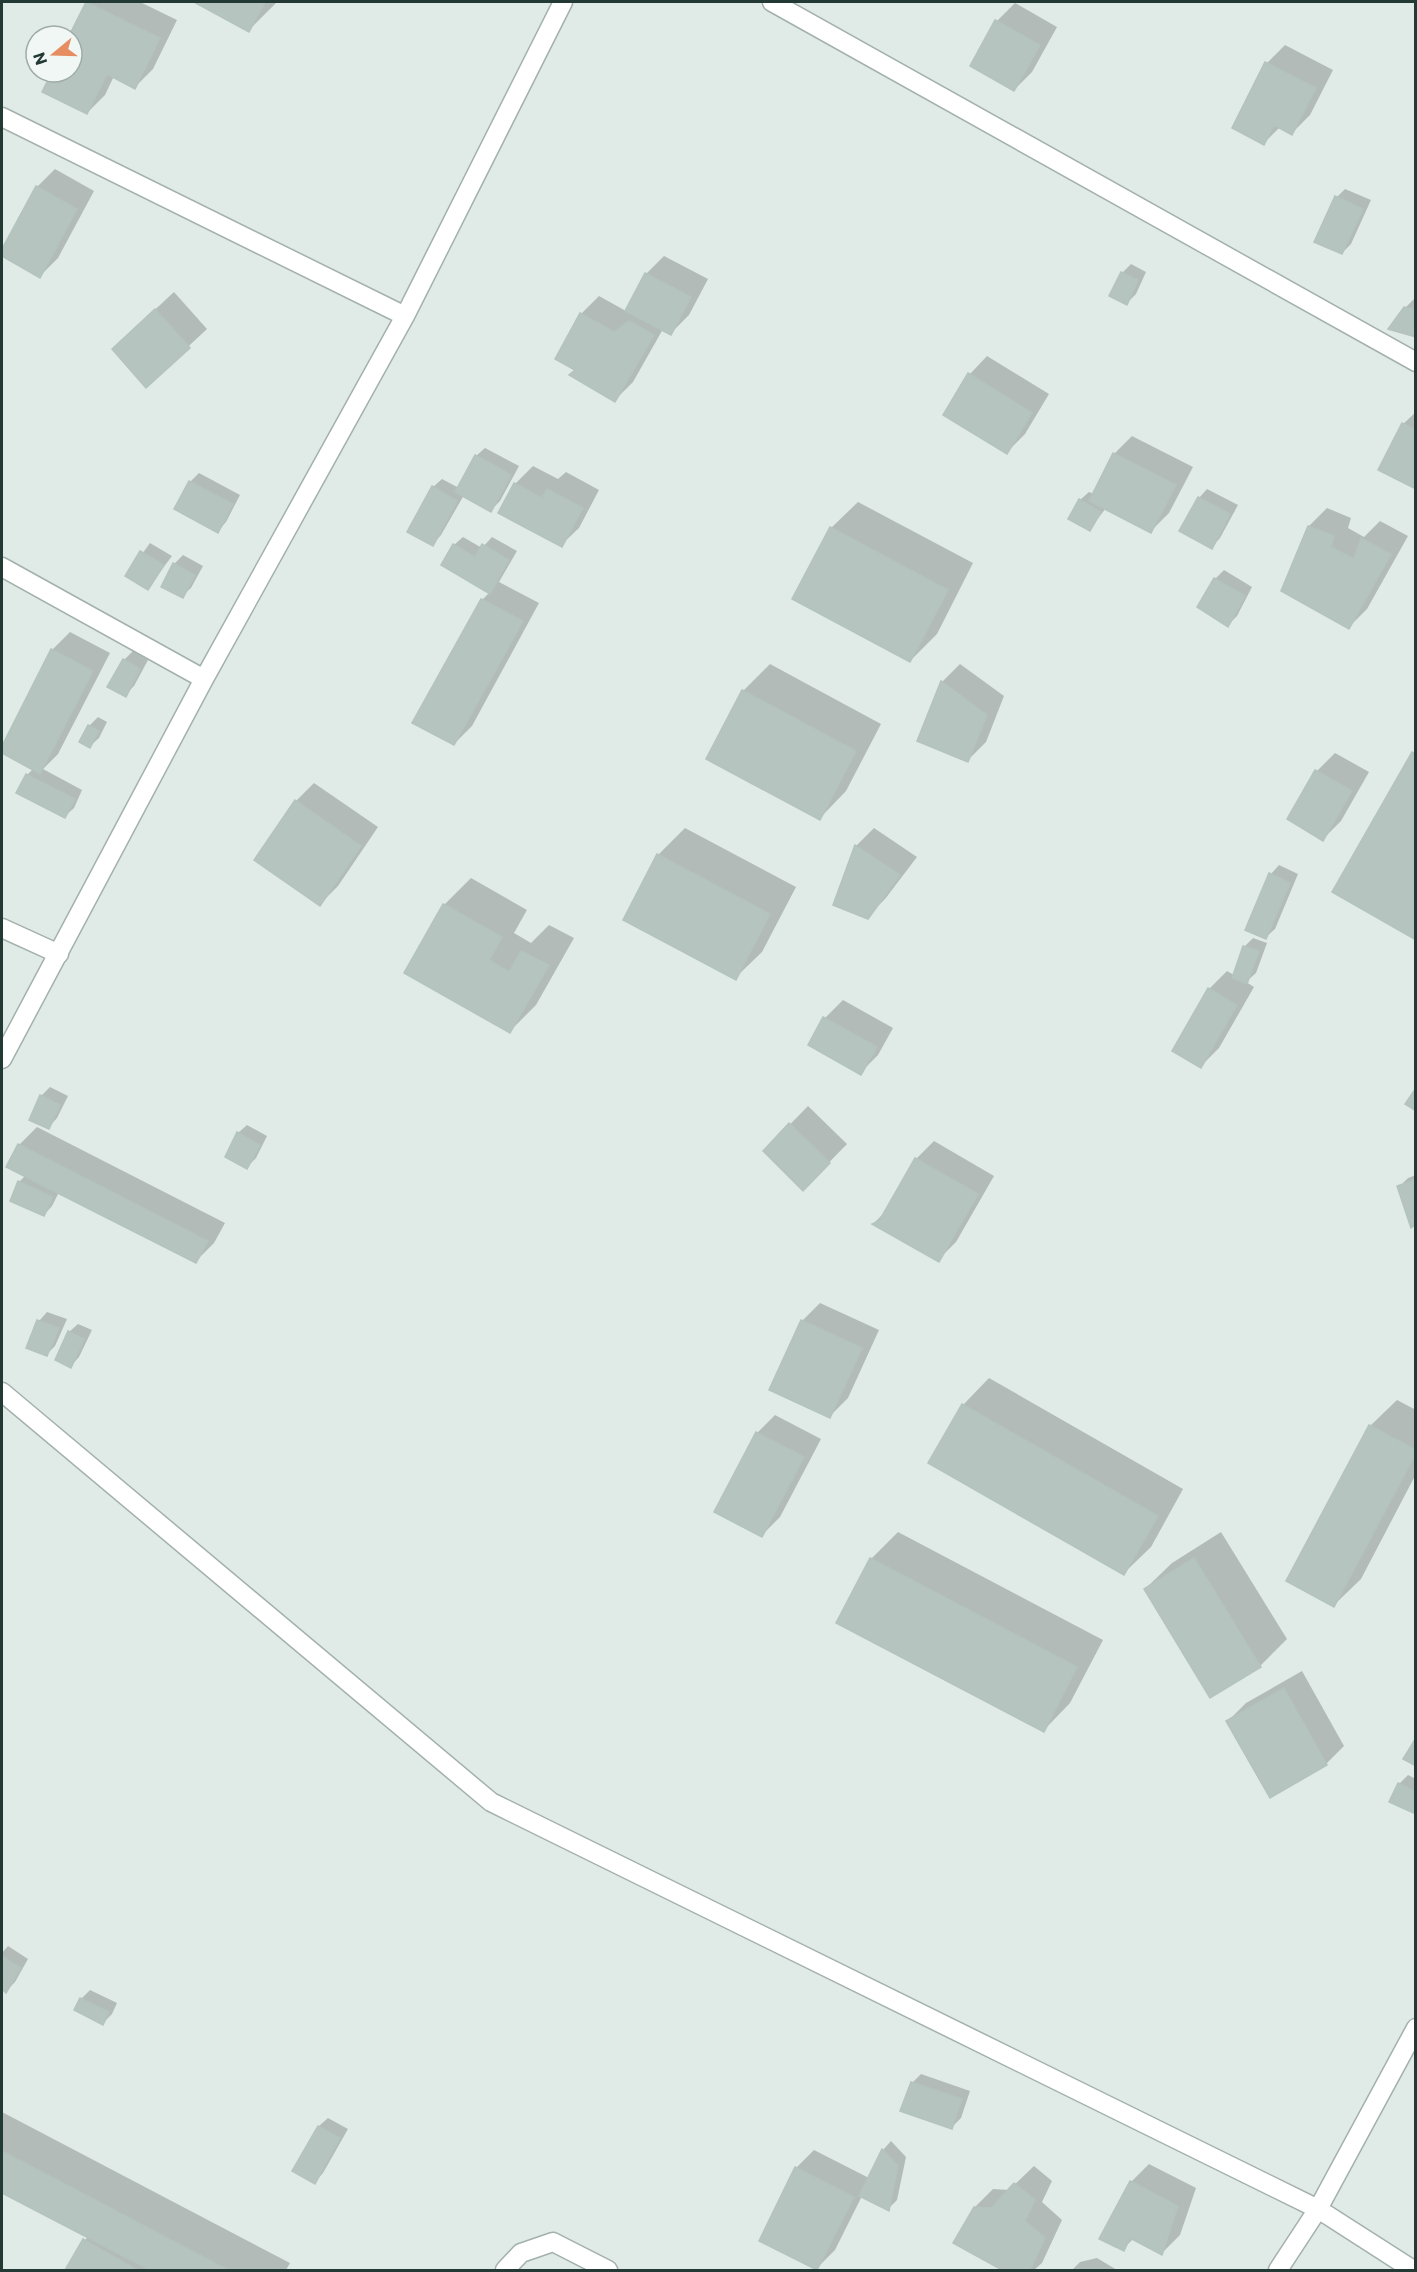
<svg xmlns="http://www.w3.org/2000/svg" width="1417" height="2272" viewBox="0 0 1417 2272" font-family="Commissioner,sans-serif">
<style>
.shadow{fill:#0003}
.building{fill:#b6c4bf;stroke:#b3c3be;stroke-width:1.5}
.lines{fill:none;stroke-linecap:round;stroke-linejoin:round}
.minor-casing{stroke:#a3b1ad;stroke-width:21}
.minor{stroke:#fff;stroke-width:18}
</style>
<rect width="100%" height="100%" fill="#e0eae6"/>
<path class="shadow" d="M88 2H140L177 20 153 69 135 87 114 76 105 95 87 113 53 72H72L71 36Z
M197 2H277L249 30Z
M1015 3 1057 27 1032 72 1014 90 972 65 997 21Z
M1285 45 1333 70 1310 115 1292 133 1280 127 1264 143 1267 63Z
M55 169 94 191 58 258 40 276 2 255V252L37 187Z
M1345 189 1371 200 1351 244 1342 253 1337 197Z
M664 256 708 279 689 315 671 333 663 329 633 382 615 400 577 369 581 314 599 296 626 311 646 274Z
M1131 264 1146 272 1136 294 1127 303 1122 273Z
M174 292 207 329 146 386 132 331Z
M1414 299H1416V335L1405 308Z
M987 356 1049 394 1025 434 1007 452 970 374Z
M1416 412V488L1403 424Z
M1132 436 1193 467 1169 513 1151 531 1106 508 1090 529 1080 500 1089 492 1094 494 1114 454Z
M485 448 519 466 500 501 491 510 464 495 441 535 433 544V487L442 479 459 488 476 456Z
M533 466 558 479 566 472 599 490 579 528 561 545 500 512 515 484Z
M199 473 240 495 226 522 218 531 190 482Z
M1207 489 1238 505 1220 538 1212 547 1199 498Z
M858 502 973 563 937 634 910 661 831 528Z
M1327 508 1351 518 1348 528 1364 537 1380 521 1408 536 1367 609 1349 627 1309 526Z
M463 537 482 548 492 537 517 551 499 582 539 603 472 726 454 744 482 600 490 592 454 545Z
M150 543 172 556 148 588 127 575Z
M183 555 203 566 191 588 182 596 163 586 174 564Z
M1224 570 1252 587 1237 616 1228 625 1199 606 1215 579Z
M70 632 110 653 58 754 43 769 82 790 74 808 65 816 27 775 33 769 2 749 52 650Z
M133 651 148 660 134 686 125 695 124 660Z
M770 664 881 724 846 791 820 818 743 691Z
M960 664 1004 696 986 742 968 760 919 740 942 682Z
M98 717 107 722 99 738 90 746 89 726Z
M1335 753 1369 772 1341 821 1323 839 1317 771Z
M314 783 378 827 338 886 320 904 296 801Z
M685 828 796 887 762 952 735 978 658 855Z
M874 828 917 857 885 899 867 917 835 904 856 846Z
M1279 865 1298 874 1275 929 1266 937 1271 874Z
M471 878 527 910 514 933 531 943 549 925 574 938 536 1005 510 1031 406 973 444 905Z
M1253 938 1267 943 1256 973 1246 982 1254 987 1219 1048 1201 1066 1209 989 1227 971 1234 975 1245 946Z
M843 1000 893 1028 878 1055 860 1073 810 1044 825 1018Z
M50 1087 68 1096 57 1118 49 1127 41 1096Z
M808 1106 847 1144 803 1189 765 1150Z
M247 1125 267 1136 256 1158 247 1167 238 1133Z
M37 1127 225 1223 214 1243 196 1261 59 1192 52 1206 44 1215 19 1182 26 1175 19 1145Z
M934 1141 994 1176 956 1242 938 1260 874 1223 887 1210 916 1159Z
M1416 1175V1222L1399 1187 1408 1178Z
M820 1303 879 1330 848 1398 830 1416 771 1389 802 1321Z
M47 1312 67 1319 55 1346 47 1354 39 1321Z
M78 1324 92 1330 79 1357 71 1366 69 1332Z
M989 1378 1183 1489 1151 1547 1124 1573 963 1405Z
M1397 1400 1416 1410V1474L1361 1579 1334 1605 1370 1426Z
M775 1415 821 1439 780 1517 762 1535 757 1433Z
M898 1532 1103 1640 1070 1703 1044 1730 871 1559Z
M1221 1532 1287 1639 1260 1666 1211 1696 1145 1589 1172 1563Z
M1302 1671 1344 1746 1326 1764 1228 1721 1246 1703Z
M1408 1775 1416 1779V1813L1399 1784Z
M8 1946 28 1959 15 1982 6 1991 2 1988V1953Z
M90 1990 117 2003 112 2014 103 2023 81 1999Z
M921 2074 970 2091 961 2118 952 2127 912 2083Z
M2 2112 290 2263 286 2270H67L88 2236 2 2191Z
M328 2118 348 2129 323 2173 315 2182 295 2170 319 2126Z
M891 2141 906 2157 897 2200 888 2209 862 2196 835 2250 817 2268 796 2168 814 2150 869 2178 883 2150Z
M1149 2164 1196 2188 1180 2235 1162 2253 1134 2238 1123 2249 1131 2182Z
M1034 2166 1052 2181 1042 2202 1062 2220 1042 2263 1034 2270H1005L955 2243 975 2207 993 2189 1009 2190Z
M1097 2258 1117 2270H1072L1080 2262Z"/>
<path class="building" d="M86 2 160 38 135 89 107 74 87 114 42 92 52 72H72V36H69Z
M194 2H265L249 32Z
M995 20 1040 45 1014 91 970 66Z
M1265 62 1316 88 1292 135 1274 125 1264 145 1232 128Z
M36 186 77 209 40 278 2 256V249Z
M1335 196 1363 209 1342 254 1314 242Z
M1121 272 1138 280 1127 305 1109 296Z
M645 273 691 297 671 335 625 311Z
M1404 307 1416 310V337L1388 329Z
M155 309 190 348 146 388 112 349Z
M580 313 614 332 629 321 654 335 615 402 569 375 575 370 555 359Z
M968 373 1032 413 1007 454 943 415Z
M1402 423 1416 430V489L1378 470Z
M1113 453 1176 485 1151 533 1089 501Z
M475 455 511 475 491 512 455 492Z
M189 481 233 504 218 533 174 509Z
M514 483 542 498 547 489 583 508 562 547 498 513Z
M432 486 457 501 433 546 407 532Z
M1198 497 1230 514 1212 549 1179 531Z
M1079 499 1101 512 1090 531 1068 519Z
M1308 526 1334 536 1331 547 1354 559 1361 538 1391 554 1349 629 1281 591Z
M830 527 948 590 910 662 792 599Z
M453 544 475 557 482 544 509 560 490 594 441 565Z
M140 551 164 565 148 590 125 576Z
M173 563 195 575 183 598 161 587Z
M1214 578 1245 596 1228 627 1197 607Z
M481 599 523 621 454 745 412 723Z
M51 649 93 671 40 774 2 753V746Z
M123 659 140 669 126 697 107 687Z
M941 681 987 715 968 762 917 741Z
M742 690 856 751 820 820 706 759Z
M88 725 99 731 90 748 79 742Z
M1412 752 1416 754V940L1332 892Z
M1315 770 1352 791 1323 841 1287 819Z
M26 774 75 799 65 818 16 793Z
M295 800 361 846 320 906 254 860Z
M855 845 900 875 868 919 833 905Z
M657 854 770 914 736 980 623 920Z
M1269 873 1290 883 1266 939 1245 930Z
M443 904 502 937 489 960 509 972 521 951 549 965 510 1033 404 973Z
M1243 946 1259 951 1247 984 1232 978Z
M1208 988 1237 1005 1201 1068 1172 1051Z
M823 1017 877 1047 861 1075 808 1045Z
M1416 1088V1111L1405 1104Z
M40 1095 60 1105 49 1129 29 1120Z
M789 1123 830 1163 803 1191 763 1151Z
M237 1132 260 1145 247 1169 225 1157Z
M18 1144 208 1241 196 1263 6 1167Z
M915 1158 978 1194 939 1262 872 1224 879 1221Z
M1416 1180V1224L1411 1228 1397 1186Z
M18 1181 53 1197 44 1216 10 1201Z
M37 1320 59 1328 47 1356 26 1348Z
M801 1320 862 1348 830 1418 769 1390Z
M68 1331 84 1339 71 1368 55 1360Z
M962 1404 1158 1516 1124 1575 928 1463Z
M1369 1425 1416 1450V1453L1334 1607 1286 1581Z
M756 1432 804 1457 762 1537 714 1512Z
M870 1558 1077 1667 1044 1732 836 1623Z
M1194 1558 1261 1667 1210 1698 1144 1589Z
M1284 1688 1327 1765 1270 1798 1226 1721Z
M1416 1738V1766L1403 1759Z
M1398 1783 1416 1792V1814L1389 1802Z
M2 1956 21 1968 6 1993 2 1989Z
M80 1998 109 2012 103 2025 74 2010Z
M911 2082 962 2099 952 2129 900 2111Z
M318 2126 340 2138 315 2184 292 2171Z
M882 2149 898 2166 889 2211 859 2196Z
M2 2151 228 2270H150L2 2193Z
M795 2167 854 2197 817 2270 759 2241Z
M1130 2181 1178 2206 1162 2255 1130 2238 1124 2251 1099 2239Z
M1014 2183 1035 2200 1025 2221 1045 2238 1030 2270H1002L953 2243 974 2207 991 2208Z
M83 2239 137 2270H65Z"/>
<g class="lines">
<defs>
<path id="minor" d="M772 2 1416 362
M2 117 405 316
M2 567 204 679
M2 928 59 954
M2 1059 204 679 405 316 563 2
M2 1392 491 1802 1318 2209 1416 2028
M505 2270 521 2253 553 2242 608 2270
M1278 2270 1318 2209 1413 2270"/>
</defs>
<use href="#minor" class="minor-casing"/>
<use href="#minor" class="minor"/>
</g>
<rect width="1417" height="2272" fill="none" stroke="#223934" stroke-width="6"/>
<g transform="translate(54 54) rotate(251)"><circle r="28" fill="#f0f7f4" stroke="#9eaba7" stroke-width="1.5"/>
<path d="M0-4.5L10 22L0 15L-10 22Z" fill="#e68d62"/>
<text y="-9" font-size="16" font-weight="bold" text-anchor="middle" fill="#223934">N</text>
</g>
</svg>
